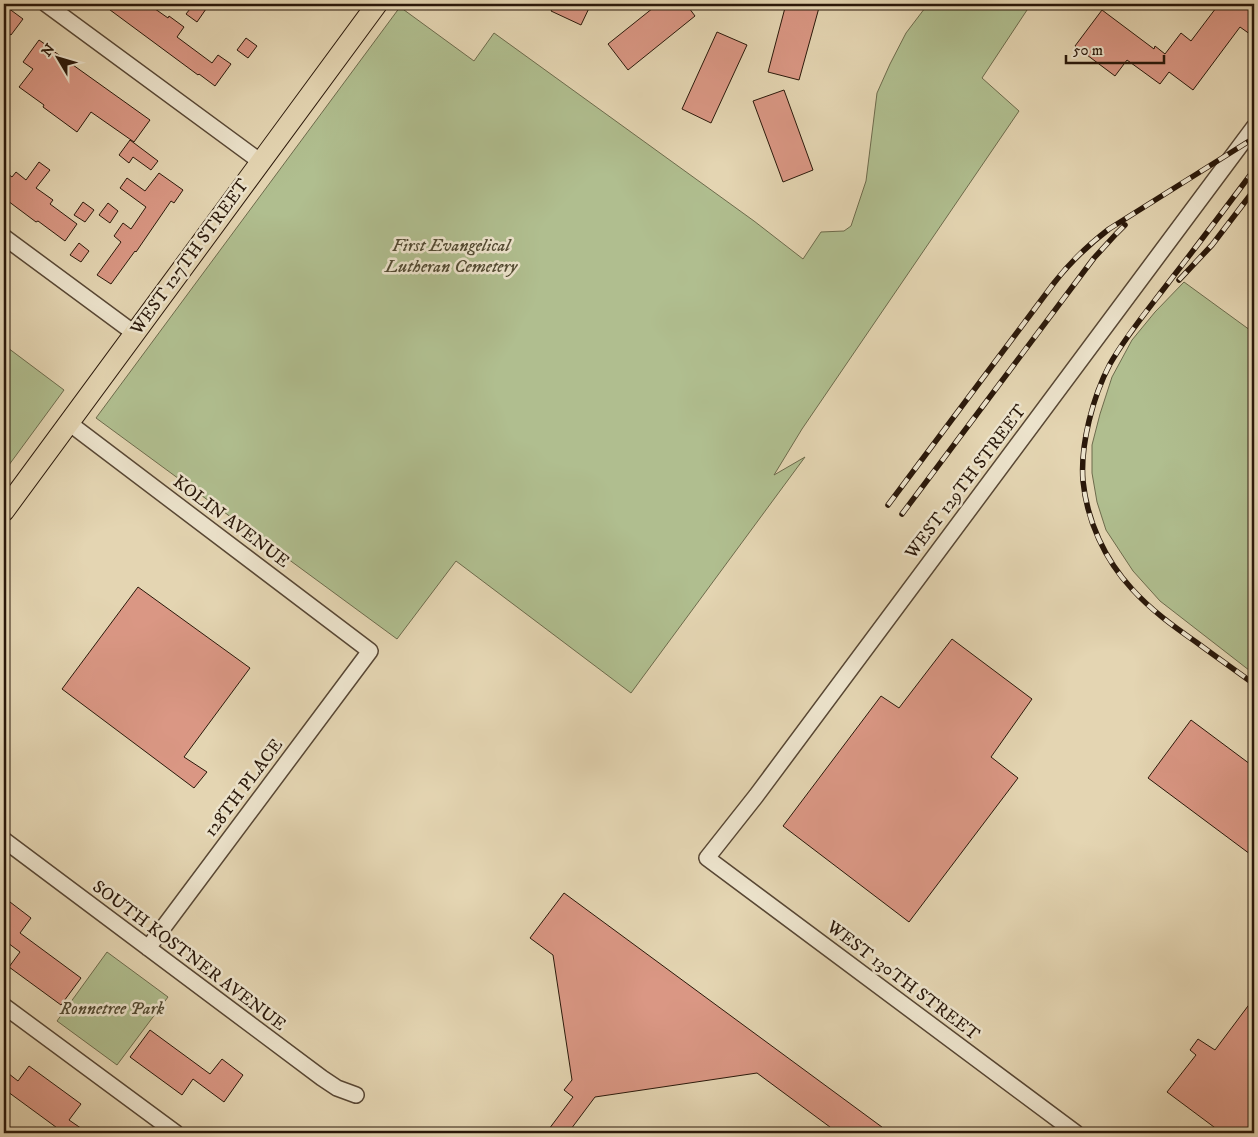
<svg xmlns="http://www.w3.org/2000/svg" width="1258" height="1137" viewBox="0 0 1258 1137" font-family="'IM FELL DW Pica',serif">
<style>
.green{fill:#b0be8f;stroke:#6d6b4c}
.building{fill:#da9784;stroke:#2a180a}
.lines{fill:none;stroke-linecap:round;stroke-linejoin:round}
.minor-casing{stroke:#584734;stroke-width:18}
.major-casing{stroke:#2a180a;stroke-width:22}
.minor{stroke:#ede4cd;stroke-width:15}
.major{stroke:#e4d5b2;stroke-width:20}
.rail-casing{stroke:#2a180a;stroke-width:5.5}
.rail{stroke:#ede4cd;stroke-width:4;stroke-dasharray:11;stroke-linecap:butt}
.labels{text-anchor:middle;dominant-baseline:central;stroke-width:5;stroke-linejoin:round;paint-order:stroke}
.park-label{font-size:18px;font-style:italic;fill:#524a32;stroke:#ede4cd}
.street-label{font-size:18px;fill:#2a180a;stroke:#ede4cd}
</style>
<rect width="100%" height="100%" fill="#e4d5b2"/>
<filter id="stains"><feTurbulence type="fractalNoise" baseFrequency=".004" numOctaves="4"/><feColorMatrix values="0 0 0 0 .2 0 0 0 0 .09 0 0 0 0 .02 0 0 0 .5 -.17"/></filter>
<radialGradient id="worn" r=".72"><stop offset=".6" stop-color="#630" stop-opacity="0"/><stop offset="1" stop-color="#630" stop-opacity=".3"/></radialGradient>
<path class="green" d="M928 4H1031L982 78 1019 111 802 429 774 475 805 457 631 693 456 561 397 639 96 418 400 7 474 61 494 33 754 221 803 259 821 232 844 231 851 226 866 181 877 93 890 64 906 33Z
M1184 282 1254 333V674L1160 601 1133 571 1106 530 1097 502 1092 473V445L1100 414 1112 377 1132 340 1155 312Z
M4 345 64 390 6 469 4 467Z
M107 952 168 997 117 1065 57 1021Z"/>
<path class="building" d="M102 4H148L168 18 169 16 184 27 177 37 212 63 218 55 231 64 215 86 199 74 198 75Z
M194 4H198L206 9 197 22 186 14Z
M555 4H591L581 25 551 11Z
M658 4H686L695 16 628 70 608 44Z
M786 4H820L799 80 768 72Z
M1219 4H1254V37L1240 27 1193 90 1169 72 1160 84 1127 60 1115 76 1075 46 1102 10 1154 49 1155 46 1165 54 1181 33 1191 41Z
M4 5 23 19 11 35 4 30Z
M717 32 747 45 711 123 682 109Z
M246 38 257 46 248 58 237 50Z
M39 40 52 49V50L150 120 134 142 91 112 77 132 43 107 44 105 19 87 33 69 23 62Z
M784 90 813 170 783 182 753 101Z
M130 140 158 161 151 170 133 157 129 163 119 155Z
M39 162 50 170 36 188 53 200 50 204 77 224 65 241 38 221 36 222 4 198V171L12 177 16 172 26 180Z
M159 173 183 190 174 203 171 201 136 252 135 251 111 284 97 275 121 242 114 236 123 223 131 229 146 207 120 188 127 178 145 191Z
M83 202 94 210 85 222 74 215Z
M108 203 118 211 110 223 99 215Z
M79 243 89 251 81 262 70 255Z
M138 587 250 668 184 757 207 772 194 788 62 689Z
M952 639 1032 699 991 757 1018 778 909 922 783 826 881 696 899 708Z
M1191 720 1254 767V857L1148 778Z
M564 893 890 1133H838L757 1073 595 1097 568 1133H546L573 1097 564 1090 572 1080 553 955 530 938Z
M10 902 31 918 20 933 81 978 61 1005 9 967 20 952 4 940V911Z
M1254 998V1133H1222L1167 1092 1196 1055 1190 1050 1198 1039 1215 1050Z
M150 1030 210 1074 222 1059 243 1075 224 1102 193 1079 182 1095 130 1057Z
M29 1066 81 1104 69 1120 88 1133H64L4 1089V1070L18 1081Z"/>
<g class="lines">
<defs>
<path id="minor" d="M46 4 261 162
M4 237 134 333
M69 423 370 651 148 948
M4 840 322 1078 337 1088 356 1095
M4 1006 176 1133
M1076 1133 707 858 756 796 1254 127"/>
<path id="major" d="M4 511 377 4"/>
</defs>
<use href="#minor" class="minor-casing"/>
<use href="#major" class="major-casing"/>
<use href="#minor" class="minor"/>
<use href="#major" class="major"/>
<defs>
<path id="rail" d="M1254 170C1227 206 1200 242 1172 278 1151 306 1127 334 1110 364 1093 396 1080 445 1083 481 1087 521 1105 560 1132 589 1151 610 1173 626 1196 642 1215 656 1235 670 1254 684
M1179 280 1212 245 1251 194
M888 505 1054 283C1071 261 1087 246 1109 229L1254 138
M902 514 1094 258 1116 234 1125 225"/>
</defs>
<use href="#rail" class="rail-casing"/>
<use href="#rail" class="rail"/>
</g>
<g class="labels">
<g class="park-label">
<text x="451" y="246">First Evangelical<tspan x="451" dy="21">Lutheran Cemetery</tspan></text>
<text x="112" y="1009">Ronnetree Park</text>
</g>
<g class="street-label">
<text transform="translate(190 257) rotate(-54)">WEST 127TH STREET</text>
<text transform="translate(966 482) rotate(-53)">WEST 129TH STREET</text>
<text transform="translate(231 522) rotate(37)">KOLIN AVENUE</text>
<text transform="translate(244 788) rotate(-53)">128TH PLACE</text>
<text transform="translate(189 956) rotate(37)">SOUTH KOSTNER AVENUE</text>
<text transform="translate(903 981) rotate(37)">WEST 130TH STREET</text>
</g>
</g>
<rect width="1258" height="1137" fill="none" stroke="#e4d5b2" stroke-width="20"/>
<rect x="5" y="5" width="1248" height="1127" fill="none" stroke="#2a180a" stroke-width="2.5"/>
<rect x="10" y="10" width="1238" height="1117" fill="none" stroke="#2a180a"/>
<g transform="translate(58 58) rotate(308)" stroke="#ede4cd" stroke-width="4" paint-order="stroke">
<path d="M0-4L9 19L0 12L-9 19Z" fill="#2a180a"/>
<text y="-8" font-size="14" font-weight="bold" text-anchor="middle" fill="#2a180a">N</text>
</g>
<path d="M1066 55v8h98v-8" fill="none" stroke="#2a180a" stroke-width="2.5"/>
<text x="1073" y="55" font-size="15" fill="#2a180a" stroke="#ede4cd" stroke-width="4" paint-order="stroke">50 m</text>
<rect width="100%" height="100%" filter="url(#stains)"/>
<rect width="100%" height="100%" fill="url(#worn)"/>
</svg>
